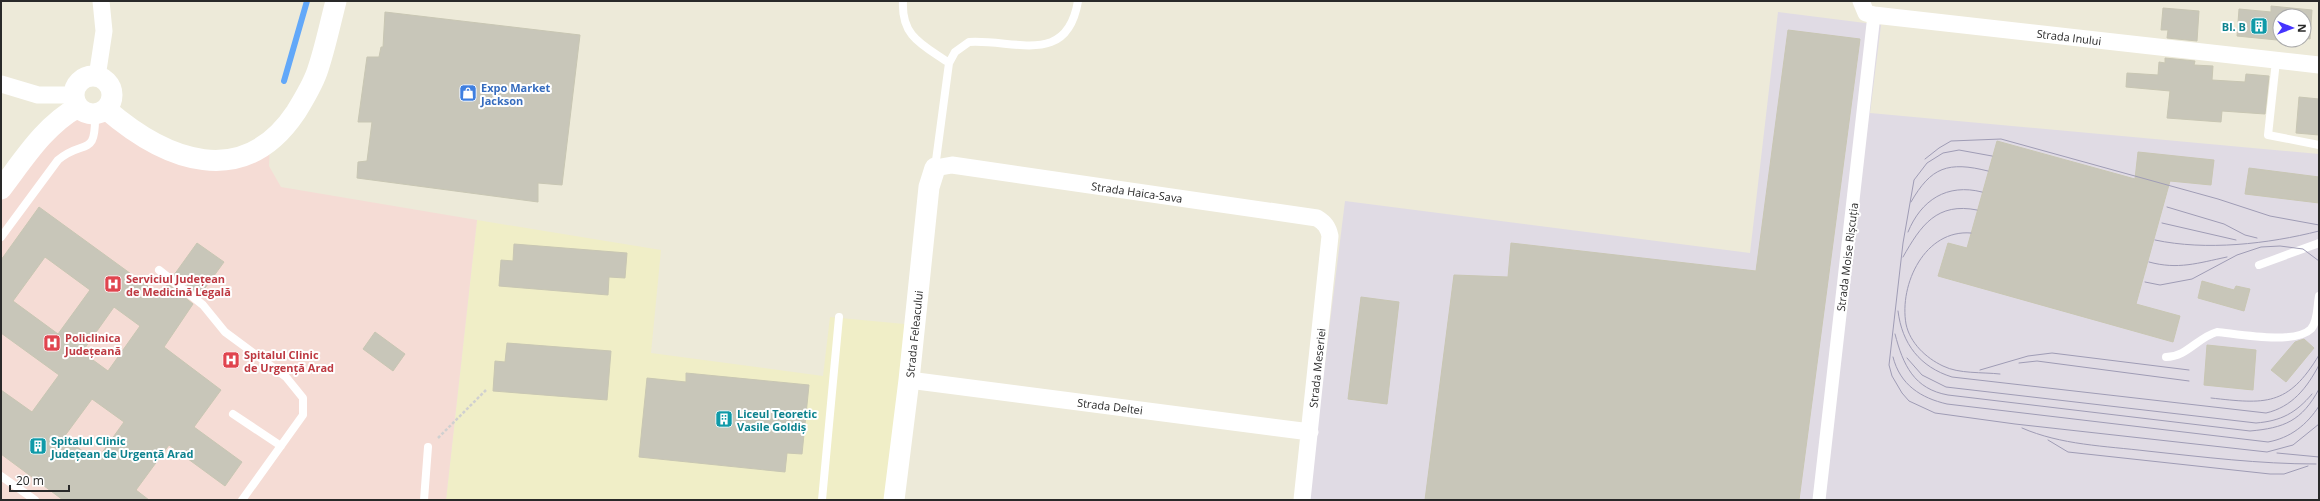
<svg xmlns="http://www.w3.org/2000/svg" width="2320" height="501" viewBox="0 0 2320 501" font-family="'Open Sans',sans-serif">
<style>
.industrial{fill:#e0dbe4}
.education{fill:#f0eec7}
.medical{fill:#f5dcd5}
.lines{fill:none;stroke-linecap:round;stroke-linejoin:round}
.stream{stroke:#62a8f9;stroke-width:6}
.building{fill:#c8c6b9;stroke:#c8c6b3;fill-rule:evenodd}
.path{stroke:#d0d0d0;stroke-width:2.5;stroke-dasharray:3 2;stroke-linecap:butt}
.service{stroke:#fff;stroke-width:8}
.pedestrian{stroke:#fff;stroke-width:13}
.minor{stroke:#fff;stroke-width:17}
.tertiary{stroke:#fff;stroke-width:21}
.tram{stroke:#9f9cb5;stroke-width:1}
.labels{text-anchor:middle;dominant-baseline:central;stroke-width:4;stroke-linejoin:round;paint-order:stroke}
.culture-label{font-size:11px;font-weight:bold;fill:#0d838f;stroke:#fff;text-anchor:start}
.street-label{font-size:11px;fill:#292929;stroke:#fff}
.shop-label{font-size:11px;font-weight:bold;fill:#366cbe;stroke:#fff;text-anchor:start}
.health-label{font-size:11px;font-weight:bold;fill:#be3a42;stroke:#fff;text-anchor:start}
</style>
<rect width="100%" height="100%" fill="#edead9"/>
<path class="industrial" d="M1778 12 1881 25 1870 113 2319 154V500H1308L1345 201 1750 253Z"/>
<path class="education" d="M477 220 661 250 651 353 823 376 830 317 915 325 892 500H446Z"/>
<path class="medical" d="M83 111 95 114 196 158 270 142 269 166 281 187 477 220 446 500H1V189Z"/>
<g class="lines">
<path class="stream" d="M284 81 307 1"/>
</g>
<path class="building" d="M2271 6 2312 10 2310 39 2304 38V16H2280V36H2277V40L2237 36 2239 9 2271 12Z
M2163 8 2199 11 2197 41 2167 38 2168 30H2161Z
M385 12 580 35 562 185 538 183V202L357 178 358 162 367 161 372 122H358L367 57H379L381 47H383Z
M1788 30 1860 39 1799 500H1425L1454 275 1508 277 1511 243 1756 271Z
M2165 58 2195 61 2194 65 2213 66 2212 80 2245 82 2246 74 2269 76 2265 114 2222 111 2221 122 2167 118 2170 91 2126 87 2127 73 2158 75 2159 62 2165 63Z
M2299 97 2319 99V135L2296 133Z
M1997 141 2135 179 2138 152 2214 160 2211 185 2170 181 2136 304 2180 316 2173 342 1938 276 1948 243 1967 248Z
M2249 168 2319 177V203L2245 194Z
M39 207 160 295 168 284 193 304 164 347 221 390 194 427 242 462 225 486 169 445 136 490 149 500H63L1 454V390L32 412 59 375 1 333V260ZM45 257 90 290 58 334 13 301ZM114 307 140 326 108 371 82 352ZM92 399 124 422 96 461 64 437Z
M197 243 224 262 200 295 174 275Z
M514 244 627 253 625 278 609 277 608 295 499 286 501 260 513 261Z
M2202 281 2234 290 2236 286 2250 289 2244 311 2198 298Z
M1361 297 1399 302 1387 404 1348 399Z
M375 332 405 354 393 371 363 349Z
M2304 339 2314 348 2286 382 2271 370 2295 342Z
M507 343 611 351 607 400 493 391 495 361 505 362Z
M2207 345 2256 350 2253 390 2204 385Z
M686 373 809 385 802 454 787 453 785 472 639 457 647 378 686 382Z"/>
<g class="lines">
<path class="path" d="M438 438 486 390"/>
<path class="service" d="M903 1C901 37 923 45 949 63
M2276 61 2268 135 2319 145
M935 168 949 63 955 52 969 42C1015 39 1067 67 1078 1
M1 237 58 160C84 138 96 159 95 114
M2259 265 2319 243
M159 270 203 305 225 332 286 377 303 398V415L242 500
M2166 357C2187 357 2198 337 2217 332 2238 334 2295 345 2311 329 2318 321 2317 306 2319 296
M233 414 281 446
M1 476 35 500
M424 500 428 447
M822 500 839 317"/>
<path class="pedestrian" d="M1819 500 1874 15"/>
<path class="minor" d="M1861 1 1866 13 1874 15 2319 65
M97 77 104 31 101 1
M1 84 38 95H74
M935 168 952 165 1317 218C1325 223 1328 227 1330 236L1302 500
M909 380 1310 432"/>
<path class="tertiary" d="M74 95a19 19 0 1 1 38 0a19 19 0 1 1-38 0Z
M106 109C166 161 243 191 296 112 304 99 312 86 317 72 325 49 330 24 336 1
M1 189C24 159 44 126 78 107
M894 500 909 380 929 187 935 168"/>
<path class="tram" d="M1992 156 1959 150 1943 153 1927 163 1914 180 1903 243 1889 365 1892 376 1902 393 1909 401 1935 413 2015 424 2267 452 2293 445 2319 424
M1925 159 1939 148 1951 141 2001 139 2218 199 2270 216 2319 225
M1911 202C1931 167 1948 161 1988 171
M2167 207 2224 224 2245 235 2257 238
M2162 223 2236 240
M1908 232C1921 200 1947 183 1982 192
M1971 233C1925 229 1899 284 1906 324 1910 343 1926 358 1943 366 1959 374 1982 372 2000 374
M2155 240C2206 251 2268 244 2319 231
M1903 257C1921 225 1937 202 1977 210
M2149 262C2178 270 2198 263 2227 257
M2145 282 2160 285 2192 279 2237 255 2261 247 2280 246 2303 249 2319 261
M1898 311C1902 344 1920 367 1952 377L2266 413C2292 407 2307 388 2319 365
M1895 334C1903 365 1914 389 1948 395L2250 431C2284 428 2302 421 2319 389
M1893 357C1900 385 1921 398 1947 404L2268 442C2290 438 2307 425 2319 406
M1907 358 1922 375 1946 387 2256 423C2281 421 2296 413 2312 394
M2019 363 2037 361 2189 381
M1980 370 2028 356 2052 353 2189 370
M2211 398C2265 404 2288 407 2319 355
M2022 428C2061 445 2105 446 2147 451 2203 457 2259 464 2316 464
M2048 440 2068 452 2270 474H2284L2308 466
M2277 453 2319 457"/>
</g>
<defs>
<symbol id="building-square" viewBox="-11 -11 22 22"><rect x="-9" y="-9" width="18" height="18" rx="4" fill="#0f9aa8" stroke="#fff"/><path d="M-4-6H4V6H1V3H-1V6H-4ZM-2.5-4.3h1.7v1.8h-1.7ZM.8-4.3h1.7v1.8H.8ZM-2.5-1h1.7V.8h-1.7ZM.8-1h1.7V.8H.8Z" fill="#fff"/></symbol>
<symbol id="shop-square" viewBox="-11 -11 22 22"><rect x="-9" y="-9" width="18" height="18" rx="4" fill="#3f7fe0" stroke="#fff"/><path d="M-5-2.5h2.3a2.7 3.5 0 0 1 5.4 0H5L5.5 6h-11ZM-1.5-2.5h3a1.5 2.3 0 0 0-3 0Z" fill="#fff"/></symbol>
<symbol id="hospital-square" viewBox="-11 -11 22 22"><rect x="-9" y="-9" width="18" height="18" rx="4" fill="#e0444e" stroke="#fff"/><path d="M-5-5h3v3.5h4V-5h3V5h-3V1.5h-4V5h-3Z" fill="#fff"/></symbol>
</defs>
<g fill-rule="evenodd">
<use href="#building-square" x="2249" y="16" width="20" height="20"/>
<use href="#shop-square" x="458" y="83" width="20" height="20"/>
<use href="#hospital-square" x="103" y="274" width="20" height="20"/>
<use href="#hospital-square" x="42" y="333" width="20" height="20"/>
<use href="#hospital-square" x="221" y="350" width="20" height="20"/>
<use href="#building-square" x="714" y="409" width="20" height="20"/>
<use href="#building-square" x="28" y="436" width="20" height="20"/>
</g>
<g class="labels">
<g class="culture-label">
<text x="2246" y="26" text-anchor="end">Bl. B</text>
<text x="737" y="413">Liceul Teoretic<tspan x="737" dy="13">Vasile Goldiș</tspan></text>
<text x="51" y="440">Spitalul Clinic<tspan x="51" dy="13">Județean de Urgență Arad</tspan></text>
</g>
<g class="street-label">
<text transform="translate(2069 37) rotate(7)">Strada Inului</text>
<text transform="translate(1137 192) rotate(8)">Strada Haica-Sava</text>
<text transform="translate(1847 257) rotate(-83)">Strada Moise Rișcuția</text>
<text transform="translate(914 334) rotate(-84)">Strada Feleacului</text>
<text transform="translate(1317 368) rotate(-84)">Strada Meseriei</text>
<text transform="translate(1110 406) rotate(7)">Strada Deltei</text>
</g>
<g class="shop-label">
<text x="481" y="87">Expo Market<tspan x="481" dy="13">Jackson</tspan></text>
</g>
<g class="health-label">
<text x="126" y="278">Serviciul Județean<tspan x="126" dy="13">de Medicină Legală</tspan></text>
<text x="65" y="337">Policlinica<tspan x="65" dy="13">Județeană</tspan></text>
<text x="244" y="354">Spitalul Clinic<tspan x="244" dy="13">de Urgență Arad</tspan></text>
</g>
</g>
<rect width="2320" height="501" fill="none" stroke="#292929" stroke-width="4"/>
<g transform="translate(2292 28) rotate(91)"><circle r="19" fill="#ffffff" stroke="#a9a9a9"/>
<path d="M0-3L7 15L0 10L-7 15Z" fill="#4534ff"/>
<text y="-6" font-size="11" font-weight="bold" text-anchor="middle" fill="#292929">N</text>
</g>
<path d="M10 485v6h59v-6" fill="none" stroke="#292929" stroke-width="2"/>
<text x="16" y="485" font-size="12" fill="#292929" stroke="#ffffff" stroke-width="3" paint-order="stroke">20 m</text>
</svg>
